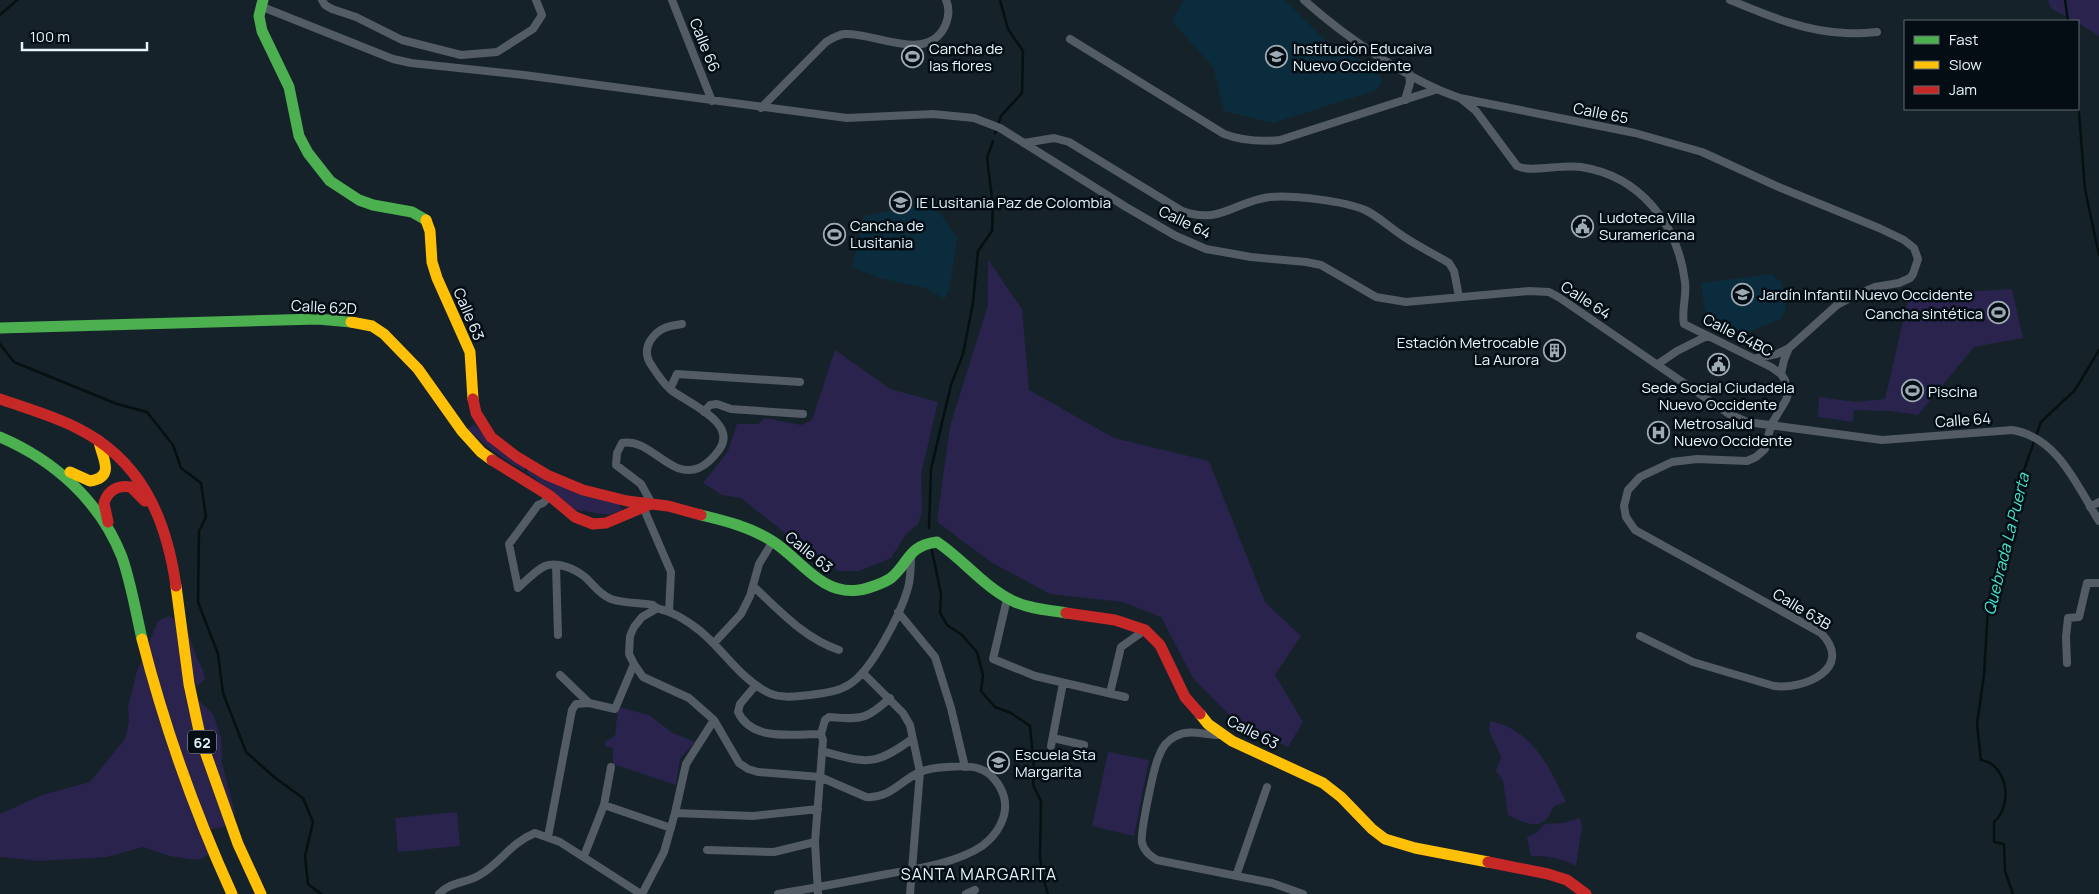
<svg xmlns="http://www.w3.org/2000/svg" width="2099" height="894" viewBox="0 0 2099 894" font-family="Manrope,sans-serif">
<style>
.built{fill:#0b2c3c}
.green{fill:#29234d}
.lines{fill:none;stroke-linecap:round;stroke-linejoin:round}
.stream{stroke:#051110;stroke-width:2.5}
.street{stroke:#535b65;stroke-width:8}
.fast{stroke:#4caf50;stroke-width:11}
.slow{stroke:#ffc107;stroke-width:11}
.jam{stroke:#c62828;stroke-width:11}
.labels{text-anchor:middle;dominant-baseline:central;stroke-width:5;stroke-linejoin:round;paint-order:stroke}
.shield{fill:#040d13;stroke:#a2afb8;stroke-width:1}
.shield-label{font-size:14px;font-weight:bold;fill:#e6f5fe}
.street-label{font-size:15px;fill:#e6f5fe;stroke:#040d13}
.poi-label{font-size:15px;fill:#e6f5fe;stroke:#040d13;text-anchor:start}
.water-label{font-size:16px;font-style:italic;fill:#3ee6cf;stroke:#040d13}
.neighbourhood-label{font-size:16px;letter-spacing:1px;fill:#e6f5fe;stroke:#040d13}
</style>
<rect width="100%" height="100%" fill="#15222a"/>
<path class="built" d="M1184 0H1285L1330 45 1378 70 1382 81 1377 90 1273 123 1224 111 1213 67 1172 21Z
M919 205 940 213 957 238 950 286 945 299 925 288 879 278 852 267 864 216Z
M1772 274 1782 283 1786 308 1781 319 1748 332 1710 327 1704 305 1701 283Z"/>
<path class="green" d="M2048 0H2099V36L2078 23V21H2074L2051 8Z
M988 260 1022 309 1029 390 1114 438 1209 461 1265 602 1301 636 1275 675 1303 722 1288 747 1237 723 1193 678 1161 617 1123 602 1050 594 991 562 937 522 950 426 988 305Z
M2012 289 2023 338 1974 347 1918 415 1890 411 1854 410 1853 422 1818 417 1819 397 1856 402 1885 399 1909 295Z
M835 350 890 389 938 402 921 474 922 512 918 524 907 533 891 558 859 571H839L817 559 741 498 722 495 703 483 728 451 737 424H758L765 418 801 425 812 420Z
M474 424 493 446 524 467 525 471C503 460 485 446 468 429Z
M530 469 619 504 622 510 609 515 576 510 526 472Z
M169 616C190 625 188 634 195 653 199 665 203 665 205 679L190 692 213 714 221 738 222 763 235 813 229 826 208 830 217 850 198 860 169 856 143 847 107 857 40 861 0 857V814L42 795 90 782 125 739 129 722 128 707 137 671 158 621Z
M618 707 649 715 673 733 695 742 680 759 676 785 613 764V748L605 746 606 741 615 736Z
M1490 721C1496 723 1503 724 1508 727 1538 741 1553 774 1566 802L1554 806C1551 810 1551 814 1548 817 1537 831 1521 821 1508 815L1503 780 1496 771 1501 757 1489 730Z
M1108 752 1149 760 1134 836 1092 826Z
M457 812 460 846 398 852 395 818Z
M1580 818 1582 827 1576 866C1561 858 1549 856 1531 856L1527 837 1536 833 1545 824 1563 823Z"/>
<g class="lines">
<path class="stream" d="M2065 0 2068 21
M0 15 17 0
M2078 100 2085 189 2099 255
M995 133 1001 116 1022 93 1023 51 1008 29 1000 0
M0 344 14 362 117 404 147 412 173 445 181 468 201 483 206 517 199 531 198 602 218 654 223 693 246 752 274 777 303 798 313 822 305 856 308 884 321 894
M929 528 931 469 951 385 963 354 973 303 978 251 992 231 993 206 987 158 993 141
M931 546 941 594 940 613 947 625 962 635 977 652 983 675 981 691 995 707 1011 713 1030 726 1034 768 1033 785 1041 801 1040 857 1043 878 1048 894
M1981 760 1977 724 1984 675 1988 608 1998 567 2015 514 2019 484 2041 422 2075 390 2099 350
M1982 760C2008 766 2013 805 1994 822V842L2004 844 2005 871 2013 894"/>
<path class="street" d="M322 0 325 5 332 9 356 17 402 40 461 55 497 52 533 29 542 15 536 0
M672 0 712 101
M1304 0C1344 36 1409 81 1460 98L1635 133 1702 152 1781 188 1879 228 1904 240 1914 248 1918 259 1913 274 1910 278 1899 283 1875 287 1856 295 1837 305 1789 348 1777 354 1757 358
M1730 0C1766 15 1806 32 1846 33 1856 34 1867 33 1877 32
M260 6 393 59 411 63 524 75 847 118 933 114 974 118 1000 128 1126 207 1176 236 1206 249 1251 257 1306 262 1321 265 1376 297 1406 302 1529 291 1549 292 1560 298 1729 414 1747 422 1882 440 2012 430C2058 437 2077 486 2099 521
M1070 39 1224 134C1243 141 1260 142 1280 140L1435 90
M1460 98 1476 111 1517 166C1531 173 1561 164 1581 167 1640 176 1678 224 1685 282 1687 297 1681 310 1684 324L1771 367 1781 374 1785 380 1788 394 1786 400 1771 425 1765 449 1756 457 1747 461 1697 459 1672 462 1640 477 1628 490 1624 506 1626 517 1635 530 1821 633C1855 668 1804 690 1774 686L1693 662 1640 636
M1405 100 1410 83 1409 73
M761 108 826 42C831 39 837 35 844 34 875 32 927 64 945 26 949 17 950 9 946 0
M1024 143 1054 138 1069 142 1182 211C1221 225 1235 201 1270 197 1293 195 1344 201 1365 210 1378 216 1388 226 1400 234 1415 245 1433 253 1449 263L1454 271 1459 297
M1658 364 1677 351 1707 336
M1781 374 1784 360 1789 348
M670 389 677 374 800 382
M704 412 710 405 717 404 731 409 803 414
M550 496 543 503 538 505 509 544 518 588C526 581 536 570 545 566 557 561 575 569 585 577 594 585 599 594 611 599 625 604 639 602 653 605 657 610 663 609 669 612 680 616 690 623 699 630 723 649 740 679 769 693 782 699 796 696 810 695 824 693 838 692 850 684 872 670 901 613 908 588 911 577 911 565 911 554
M652 504 641 484 616 465 617 453 622 443C650 437 670 480 699 468 707 464 714 457 719 450 739 423 688 403 671 390 663 383 657 374 652 366 646 358 645 350 650 341 658 328 668 326 682 324
M643 507 671 572 669 612
M2090 507 2099 502
M556 565 558 635
M753 586C780 611 804 638 839 650
M1007 599 993 659 1035 676 1125 697
M656 609 642 617 634 627 630 636 629 654 634 664 643 677 689 698 714 720 739 763 748 769 758 772 820 777 866 797C890 799 901 780 920 772 931 767 969 764 980 769 992 773 1001 786 1004 797 1009 816 997 835 982 846 957 863 916 869 887 874 851 881 815 888 778 894
M898 612 935 657 951 708 965 767
M714 643 741 614 750 596 759 564 773 541
M2067 663 2066 637 2068 618 2079 617 2087 583H2099
M863 673 903 713 910 725 920 772 910 894
M560 675 589 703
M756 685 740 704 738 712C752 742 793 734 821 734
M1110 693 1121 647 1145 630
M1222 735C1207 736 1191 728 1176 736 1168 740 1162 747 1159 756 1154 766 1140 833 1142 843 1144 851 1150 856 1157 860L1272 883 1303 894
M1053 738 1084 745
M1051 746 1063 683
M822 751C866 763 874 767 912 739
M604 805 671 828
M675 813 753 816 818 809
M548 837 572 710 576 704 589 703 615 709 634 664
M707 850 774 852 815 842
M584 856 604 805 611 767
M1236 876 1267 787
M439 894C450 882 465 883 478 876 500 864 510 843 535 833L560 842 641 894
M642 894 664 852 675 813 686 764 714 720
M818 894 815 842 823 740 821 734 825 720 829 717C861 719 865 721 890 698
M966 894 975 890"/>
<path class="fast" d="M263 0 259 16 262 31 289 87 299 136 308 153 330 181 359 200 373 205 412 212 426 220
M0 328 318 319 351 322
M0 437C54 460 100 501 122 557 131 583 136 613 142 639
M701 515C726 521 750 527 772 541 800 558 821 596 859 590 867 589 884 583 891 578 910 562 907 546 937 542 964 560 984 587 1013 601 1029 609 1049 610 1066 613"/>
<path class="slow" d="M426 220 430 231 432 262 437 278 470 352 473 399
M351 322 372 326 384 334 418 369 462 431 481 452 492 460
M70 472 90 481C117 477 101 456 99 441
M176 586 189 684 201 740 238 844 261 894
M142 639C164 725 195 813 232 894
M1200 714 1208 724 1232 741 1323 783 1341 797 1372 829 1385 839 1415 848 1488 862"/>
<path class="jam" d="M0 399C25 408 51 415 75 427 141 459 166 517 176 586
M473 399 476 413 491 437 517 457 547 475 583 490 627 501 668 506 701 515
M492 460 550 496 575 517 593 524 606 523 651 504
M108 522 104 503C108 490 118 485 131 487L145 501
M1066 613 1115 620 1145 630 1160 645 1185 697 1200 714
M1488 862 1548 874 1567 880 1586 894"/>
</g>
<defs>
<symbol id="stadium-ring" viewBox="-11 -11 22 22"><circle r="9.5" fill="#040d13" stroke="#9dabb4" stroke-width="1.5"/><path d="M0-5a6.5 5 0 1 0 0 10a6.5 5 0 1 0 0-10ZM-3.5-1.8h7v3.6h-7Z" fill="#9dabb4"/></symbol>
<symbol id="school-ring" viewBox="-11 -11 22 22"><circle r="9.5" fill="#040d13" stroke="#9dabb4" stroke-width="1.5"/><path d="M0-5L7-2L0 1L-7-2ZM-4 1L0 2.5L4 1V4Q0 6-4 4Z" fill="#9dabb4"/></symbol>
<symbol id="civic-ring" viewBox="-11 -11 22 22"><circle r="9.5" fill="#040d13" stroke="#9dabb4" stroke-width="1.5"/><path d="M-.6-6.5H3V-4.5H.6V-3L4-1V1h2V6H-6V1h2V-1L-.6-3ZM-1.2 2.5V6h2.4V2.5Z" fill="#9dabb4"/></symbol>
<symbol id="building-ring" viewBox="-11 -11 22 22"><circle r="9.5" fill="#040d13" stroke="#9dabb4" stroke-width="1.5"/><path d="M-4-6H4V6H1V3H-1V6H-4ZM-2.5-4.3h1.7v1.8h-1.7ZM.8-4.3h1.7v1.8H.8ZM-2.5-1h1.7V.8h-1.7ZM.8-1h1.7V.8H.8Z" fill="#9dabb4"/></symbol>
<symbol id="hospital-ring" viewBox="-11 -11 22 22"><circle r="9.5" fill="#040d13" stroke="#9dabb4" stroke-width="1.5"/><path d="M-5-5h3v3.5h4V-5h3V5h-3V1.5h-4V5h-3Z" fill="#9dabb4"/></symbol>
</defs>
<g fill-rule="evenodd">
<use href="#stadium-ring" x="900" y="44" width="25" height="25"/>
<use href="#school-ring" x="1264" y="44" width="25" height="25"/>
<use href="#school-ring" x="888" y="190" width="25" height="25"/>
<use href="#civic-ring" x="1570" y="214" width="25" height="25"/>
<use href="#stadium-ring" x="822" y="222" width="25" height="25"/>
<use href="#school-ring" x="1730" y="282" width="25" height="25"/>
<use href="#stadium-ring" x="1986" y="300" width="25" height="25"/>
<use href="#building-ring" x="1542" y="338" width="25" height="25"/>
<use href="#civic-ring" x="1706" y="352" width="25" height="25"/>
<use href="#stadium-ring" x="1900" y="378" width="25" height="25"/>
<use href="#hospital-ring" x="1646" y="420" width="25" height="25"/>
<use href="#school-ring" x="986" y="750" width="25" height="25"/>
</g>
<g class="labels">
<rect class="shield" x="188" y="730.5" width="28" height="23" rx="4"/>
<g class="shield-label">
<text x="202" y="742">62</text>
</g>
<g class="street-label">
<text transform="translate(705 45) rotate(68)">Calle 66</text>
<text transform="translate(1601 113) rotate(11)">Calle 65</text>
<text transform="translate(1185 222) rotate(26)">Calle 64</text>
<text transform="translate(1586 300) rotate(33)">Calle 64</text>
<text transform="translate(324 307) rotate(3)">Calle 62D</text>
<text transform="translate(469 314) rotate(67)">Calle 63</text>
<text transform="translate(1738 335) rotate(27)">Calle 64BC</text>
<text transform="translate(1963 420) rotate(-4)">Calle 64</text>
<text transform="translate(809 552) rotate(39)">Calle 63</text>
<text transform="translate(1802 609) rotate(31)">Calle 63B</text>
<text transform="translate(1253 732) rotate(27)">Calle 63</text>
</g>
<g class="poi-label">
<text x="929" y="48">Cancha de<tspan x="929" dy="17">las flores</tspan></text>
<text x="1293" y="48">Institución Educaiva<tspan x="1293" dy="17">Nuevo Occidente</tspan></text>
<text x="916" y="202">IE Lusitania Paz de Colombia</text>
<text x="1599" y="217">Ludoteca Villa<tspan x="1599" dy="17">Suramericana</tspan></text>
<text x="850" y="225">Cancha de<tspan x="850" dy="17">Lusitania</tspan></text>
<text x="1759" y="294">Jardín Infantil Nuevo Occidente</text>
<text x="1983" y="313" text-anchor="end">Cancha sintética</text>
<text x="1539" y="342" text-anchor="end">Estación Metrocable<tspan x="1539" dy="17">La Aurora</tspan></text>
<text x="1718" y="387" text-anchor="middle">Sede Social Ciudadela<tspan x="1718" dy="17">Nuevo Occidente</tspan></text>
<text x="1928" y="391">Piscina</text>
<text x="1674" y="423">Metrosalud<tspan x="1674" dy="17">Nuevo Occidente</tspan></text>
<text x="1015" y="754">Escuela Sta<tspan x="1015" dy="17">Margarita</tspan></text>
</g>
<g class="water-label">
<text transform="translate(2006 544) rotate(-76)">Quebrada La Puerta</text>
</g>
<g class="neighbourhood-label">
<text x="979" y="874">SANTA MARGARITA</text>
</g>
</g>
<rect x="1904" y="20" width="175" height="90" fill="#040d13" stroke="#5e6a71"/>
<rect x="1914" y="36" width="25" height="8" fill="#4caf50" stroke="#5e6a71"/>
<text x="1949" y="45" font-size="15" fill="#e6f5fe">Fast</text>
<rect x="1914" y="61" width="25" height="8" fill="#ffc107" stroke="#5e6a71"/>
<text x="1949" y="70" font-size="15" fill="#e6f5fe">Slow</text>
<rect x="1914" y="86" width="25" height="8" fill="#c62828" stroke="#5e6a71"/>
<text x="1949" y="95" font-size="15" fill="#e6f5fe">Jam</text>
<path d="M22 42v8h125v-8" fill="none" stroke="#e6f5fe" stroke-width="2.5"/>
<text x="30" y="42" font-size="15" fill="#e6f5fe" stroke="#040d13" stroke-width="4" paint-order="stroke">100 m</text>
</svg>
